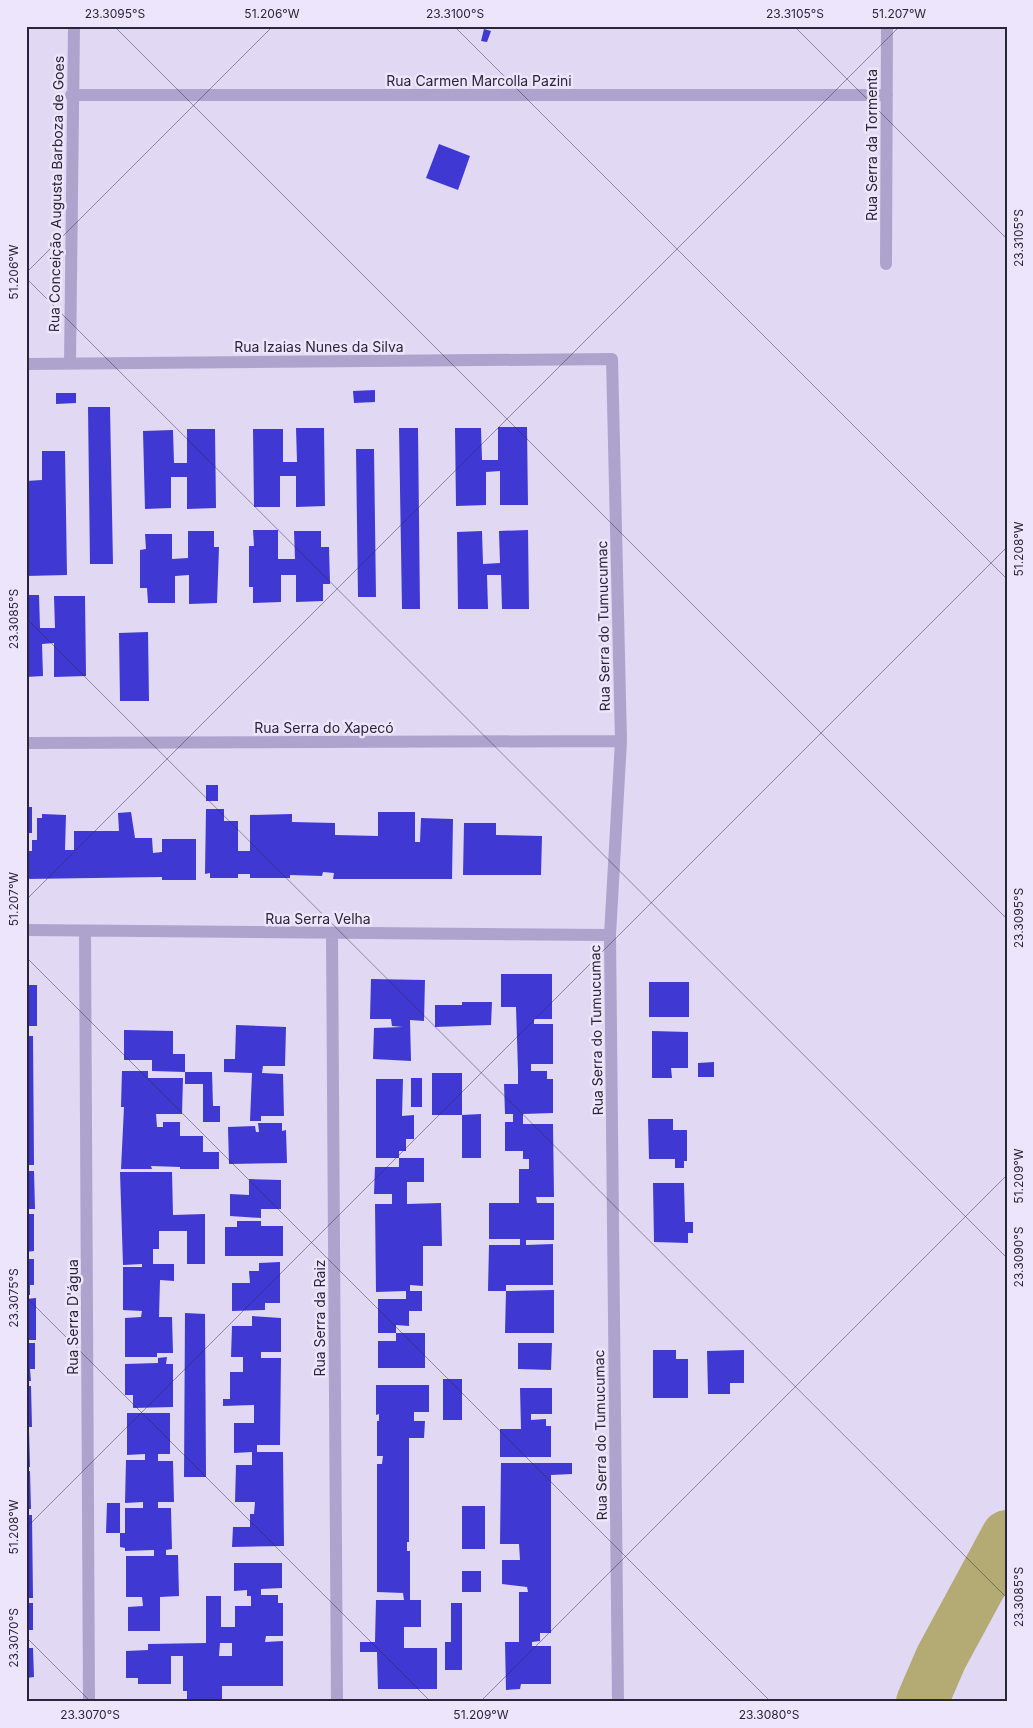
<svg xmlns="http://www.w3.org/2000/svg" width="1033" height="1728" viewBox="0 0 1033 1728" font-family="Inter,sans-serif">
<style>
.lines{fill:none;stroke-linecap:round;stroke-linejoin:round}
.river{stroke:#b3aa74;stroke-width:52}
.building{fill:#4038d2;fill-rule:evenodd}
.minor{stroke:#aea3cd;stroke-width:12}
.ticks{fill:none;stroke:#282637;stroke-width:1;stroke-opacity:0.45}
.labels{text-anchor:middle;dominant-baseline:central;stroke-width:5;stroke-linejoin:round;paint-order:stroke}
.street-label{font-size:14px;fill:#282637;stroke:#ede5fb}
.neatline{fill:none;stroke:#282637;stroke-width:2}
.ticks-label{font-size:12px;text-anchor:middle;fill:#282637}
</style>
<rect width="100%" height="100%" fill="#e1d8f4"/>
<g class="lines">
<path class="river" d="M922 1702 941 1658 1007 1536"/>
</g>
<path class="building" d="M484 29 491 31 487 42 481 41Z
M439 144 470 156 458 190 426 178Z
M375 390V402L354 403 353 391Z
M56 393H76V403L56 404Z
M88 407H110L113 564H90Z
M498 427H527L528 505H500V471L486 472V505L456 506 455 428H481L482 460H498Z
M296 428H324L325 506 296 507V476H280V507H254L253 429H283V462H297Z
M399 428H418L420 609H402Z
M187 429H215L216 508 187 509V477H171V508L145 509 143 431 173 430 174 463H187Z
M356 449H374L376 597H358Z
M42 451H65L67 575 26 576V481L42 480Z
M253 530H278V559H295L294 531H321V547H329L330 584H323V601L296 602V575H281V602L253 603V587H249V546H254Z
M528 530 529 609H502L501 575H487L488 609H458L457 532 482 531 483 564 500 563 499 531Z
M188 531H214V547H219L217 603 189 604V575L175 576V603H148L147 588H140V550L146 549 145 534H172V559L188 558Z
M26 595H39L40 628H55L54 596H85L86 676 54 677V643L42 644 43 676 26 677Z
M148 632 149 701H120L119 633Z
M206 785H218V801H206Z
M26 807H32V833H26Z
M206 809H224V821H238V851H250V815L292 814V822L335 823V835L378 836V812H415V842H420L421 818 453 819 452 879H333L334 873 323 872 322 876 290 875V878H250V874H238V878H210V873L205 874Z
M131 812 135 838H152L153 853 162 852V839H196V880H162V877L26 879V851H32V840H37V818H42V814L66 815 65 850H74V831H119L118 813Z
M464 823H496V835L542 836 541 875H463Z
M501 974H552V1019H534V1024H553V1064H531V1071H547V1079H553V1113L523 1114V1124H553L554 1197H536L537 1203H554V1240H526V1245L553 1244V1285H506V1291H488L489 1245H520V1239H489V1203H519V1169H529V1159H523V1151H505V1122H513V1114H505L504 1084H518V1071L516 1007H501Z
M371 979 425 980 424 1021 410 1020 411 1061 373 1059 374 1028 403 1027 392 1026 391 1019H370Z
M649 982H689V1017H649Z
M26 985H37V1026H26Z
M462 1002H492L491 1025 435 1027V1005H462Z
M236 1025 286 1027 285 1066H263L262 1073 283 1074 284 1116H261V1121H250L252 1073 224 1072V1059H235Z
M124 1030 173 1031V1054H185V1072H212L213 1106H220V1122H203V1084H185V1072L152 1071V1060H124Z
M652 1031 688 1032V1068H671L672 1078H652Z
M26 1036H33L34 1165H26Z
M714 1062V1077H698V1063Z
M122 1071H148V1078H183L182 1114H156L157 1127H163V1122H180V1136H203V1152H219V1169H180V1167L151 1166 152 1169H121L124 1107H121Z
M432 1073H462V1115L481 1114V1158H462V1115H432Z
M411 1078H422V1107H411Z
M376 1079H403L402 1116 414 1115V1139H406V1151H399V1158H376Z
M648 1119H673V1130H687V1161H684V1168H675V1159H649Z
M258 1123H282V1131L286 1130 287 1163 229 1164 228 1127 255 1126 256 1132H259Z
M399 1158H424V1182H407V1204L441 1203 442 1246H423V1286L410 1285V1291H422V1311H409V1326L396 1325V1333H378V1299H406V1291L376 1292 375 1204H392V1194H374L375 1167H399Z
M26 1171H34L35 1209H26Z
M120 1172H172L173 1215 205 1214V1264H187V1231H159V1249H153V1264H174V1281L160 1280 159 1317H172L173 1353H157V1357H125V1318L141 1317 142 1311 123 1310V1267H142V1264L123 1265Z
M249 1179 281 1180V1209H261V1218L230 1216V1194L249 1195Z
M653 1183H684L685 1222H693V1233H688V1243L654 1242Z
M26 1214H34V1251L26 1252Z
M237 1221H261V1226H283V1256H225V1227H237Z
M26 1259H34V1285H30V1295H26Z
M280 1262V1303H265V1310L232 1311V1283H250L249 1271H259V1263Z
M554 1290V1333H505L506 1291Z
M36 1298V1340H26V1299Z
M185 1313 205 1314 206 1477H184Z
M252 1316 281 1318V1352H261V1358H281L280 1445H257V1452H283L284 1546 232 1547 233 1527H250V1514H254L255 1502H235L236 1465H252V1452L234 1453V1423H254V1405L223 1406V1399H230V1372H243V1357H231L232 1326H252Z
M396 1333H425V1368H378V1341H396Z
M26 1343H35V1369H30L31 1381H26Z
M518 1343H552L551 1370 518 1369Z
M653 1350H676V1359H688V1398H653Z
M744 1350V1383H730V1394H708L707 1351Z
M167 1357 166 1364H173V1407L133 1408V1395H125V1364L158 1363V1358Z
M443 1379H462V1420H443Z
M376 1385H429V1412H414V1421H425L424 1438H409V1542H407V1551H410V1600H421V1627H404V1648H437V1689H378L377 1652H360V1642H375L376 1600H404L403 1593 377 1592V1464H382L383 1456H377V1421H379V1414L376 1415Z
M26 1386H31L32 1427H26Z
M520 1388H552V1414H531V1420L546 1419V1426H551V1457H500V1429H521Z
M127 1413H170V1454H158V1461H173L174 1502H158V1508H171L172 1549 166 1550V1555H178L179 1596 160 1597V1631H128V1607L143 1606 142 1597H126V1556H154V1550L125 1551V1548L120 1547V1533H125V1508H143V1502L125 1503 126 1460H145V1454L127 1455Z
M26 1428H29L30 1467H26Z
M501 1463H572V1474L551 1475V1633H540V1641L532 1642V1646H551V1684H521L520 1689 506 1690 505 1642H519V1592H528L527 1587 502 1584V1560H520L519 1544H500Z
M26 1471H30L31 1509H26Z
M107 1503H120V1533H106Z
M462 1506H485V1549H462Z
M26 1515H32L33 1598H26Z
M234 1563H282V1588L261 1589V1595H278V1603H283V1636H266L265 1642 283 1641V1686H222V1702H187V1691H183V1656H171V1684H138V1678H126V1651L148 1650V1644L206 1643V1596H221V1627H235V1606H251V1596H247V1590L234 1591ZM220 1643H232V1656H219Z
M462 1571H481V1592H462Z
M26 1603H33V1630H28V1642H26Z
M451 1603H462V1670H445V1642H451Z
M26 1648H33L34 1677 26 1678Z"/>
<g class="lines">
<path class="minor" d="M71 95H887
M886 264 887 26
M70 363 74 26
M26 364 612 359 621 741 610 935 618 1702
M26 743 621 741
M26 930 610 935
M85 932 89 1702
M332 934 337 1702"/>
</g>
<path class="ticks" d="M114 26 1007 919M454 26 1007 579M794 26 1007 239M26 273 273 26M26 278 1007 1258M26 618 1007 1598M26 900 900 26M26 957 771 1702M26 1297 431 1702M26 1528 1007 547M26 1637 91 1702M480 1702 1007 1175"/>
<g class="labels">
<g class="street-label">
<text x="479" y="80">Rua Carmen Marcolla Pazini</text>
<text transform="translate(871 145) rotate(-90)">Rua Serra da Tormenta</text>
<text transform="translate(56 194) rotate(-89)">Rua Conceição Augusta Barboza de Goes</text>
<text x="319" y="346">Rua Izaias Nunes da Silva</text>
<text transform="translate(603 626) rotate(-91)">Rua Serra do Tumucumac</text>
<text x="324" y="727">Rua Serra do Xapecó</text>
<text x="318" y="918">Rua Serra Velha</text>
<text transform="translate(596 1030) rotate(-91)">Rua Serra do Tumucumac</text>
<text transform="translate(72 1317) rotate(-90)">Rua Serra D'água</text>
<text transform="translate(319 1318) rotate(-90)">Rua Serra da Raiz</text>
<text transform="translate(600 1435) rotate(-91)">Rua Serra do Tumucumac</text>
</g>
</g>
<rect width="1033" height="1728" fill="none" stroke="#ede5fb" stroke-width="55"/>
<rect x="28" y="28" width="978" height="1672" class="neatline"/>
<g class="ticks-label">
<text x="115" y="18">23.3095°S</text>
<text x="272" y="18">51.206°W</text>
<text x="455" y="18">23.3100°S</text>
<text x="795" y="18">23.3105°S</text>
<text x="899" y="18">51.207°W</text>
<text transform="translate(1019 238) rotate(-90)" y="4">23.3105°S</text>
<text transform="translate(14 272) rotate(-90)" y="4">51.206°W</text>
<text transform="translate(1019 549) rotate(-90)" y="4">51.208°W</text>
<text transform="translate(14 619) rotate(-90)" y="4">23.3085°S</text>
<text transform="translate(14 899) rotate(-90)" y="4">51.207°W</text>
<text transform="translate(1019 918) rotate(-90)" y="4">23.3095°S</text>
<text transform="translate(1019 1176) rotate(-90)" y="4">51.209°W</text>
<text transform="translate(1019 1257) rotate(-90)" y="4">23.3090°S</text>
<text transform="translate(14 1298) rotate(-90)" y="4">23.3075°S</text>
<text transform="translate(14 1527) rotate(-90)" y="4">51.208°W</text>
<text transform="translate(1019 1597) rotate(-90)" y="4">23.3085°S</text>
<text transform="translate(14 1638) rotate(-90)" y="4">23.3070°S</text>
<text x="90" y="1719">23.3070°S</text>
<text x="481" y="1719">51.209°W</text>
<text x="769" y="1719">23.3080°S</text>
</g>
</svg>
